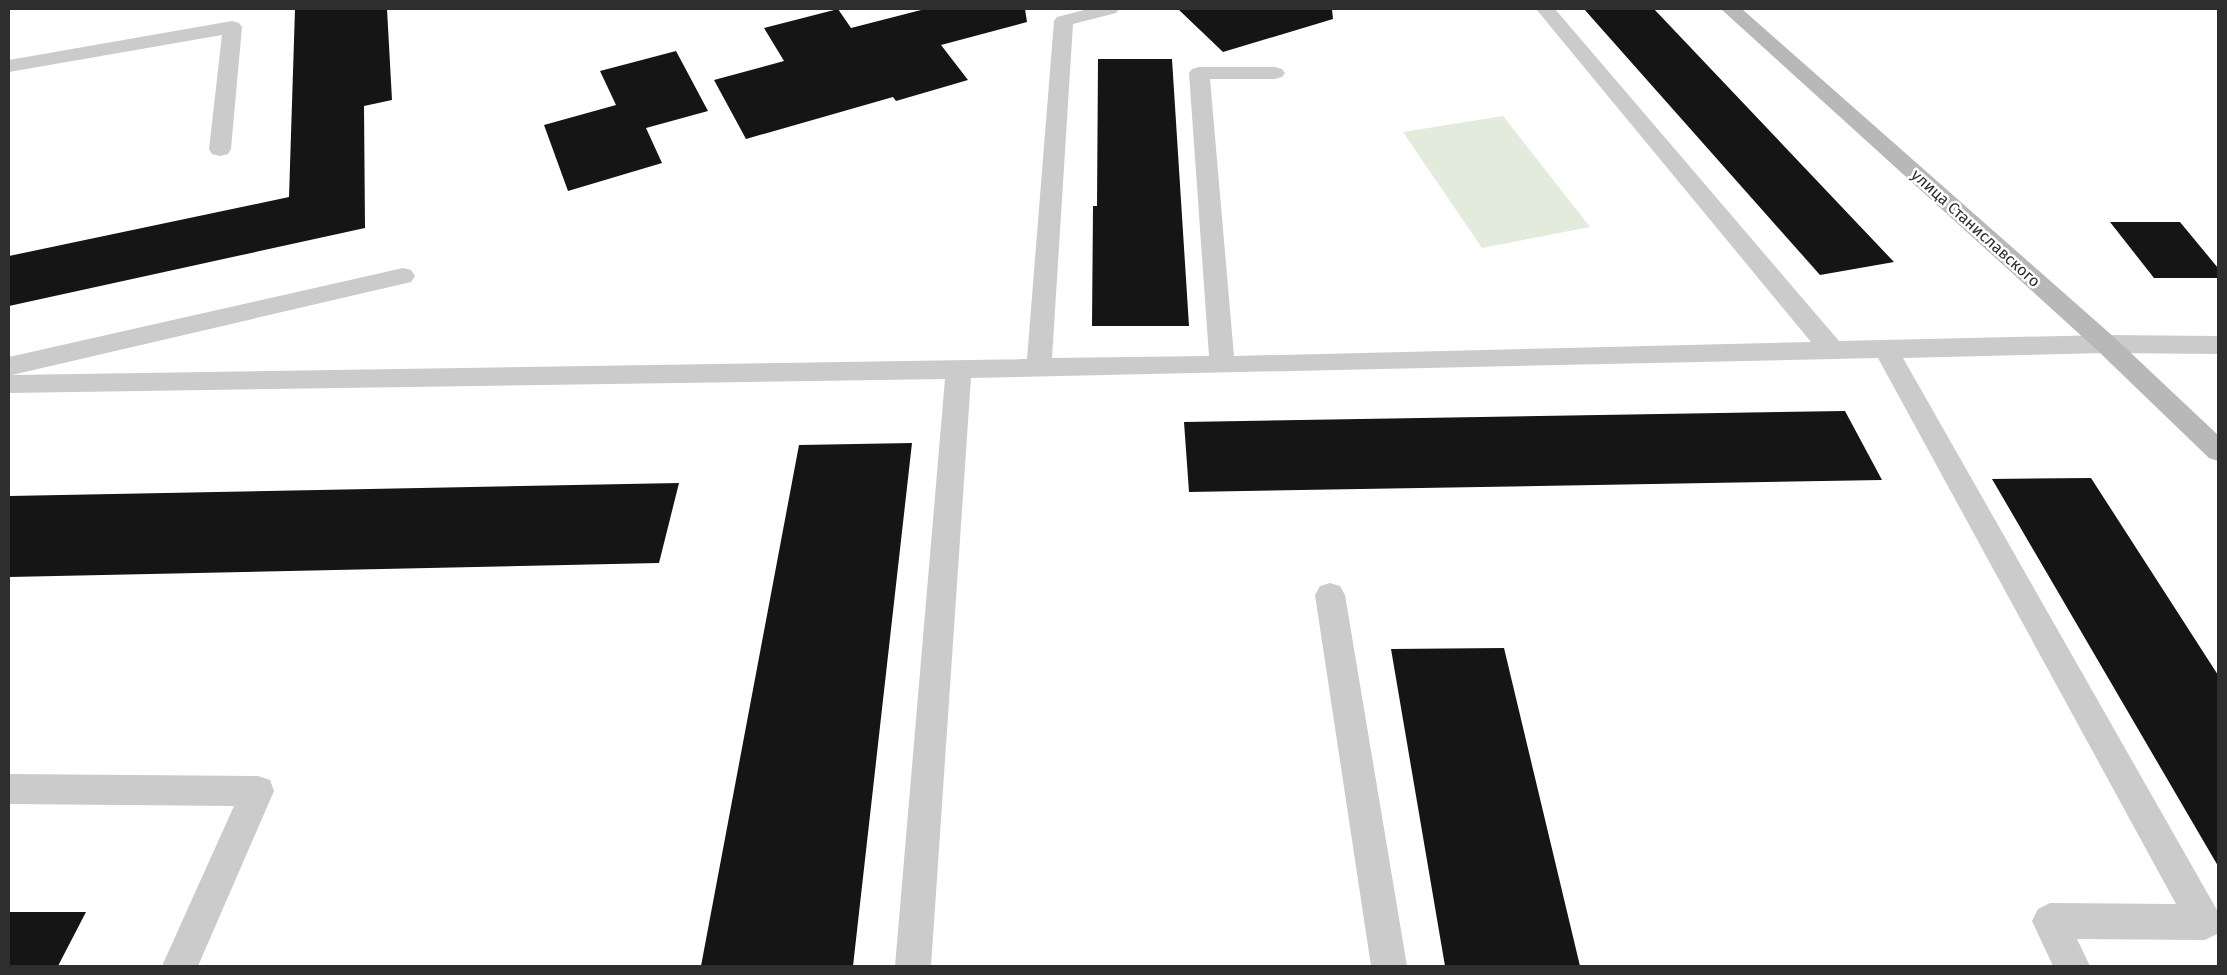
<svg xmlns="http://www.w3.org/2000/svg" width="2227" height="975" viewBox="0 0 2227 975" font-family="'Fira Sans',sans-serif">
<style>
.green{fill:#e3ebdc}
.building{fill:#151515}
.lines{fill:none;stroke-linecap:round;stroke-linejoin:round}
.lane{fill:#cbcbcb;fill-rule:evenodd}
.street{fill:#cbcbcb;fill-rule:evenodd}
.secondary{fill:#b8b8b8;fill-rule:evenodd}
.labels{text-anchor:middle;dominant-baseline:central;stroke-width:5;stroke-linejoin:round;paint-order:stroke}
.street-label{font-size:16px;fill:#2e2e2e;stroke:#fff}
</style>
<rect width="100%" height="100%" fill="#fff"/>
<path class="green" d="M1503 116 1590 227 1482 248 1403 132Z"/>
<path class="building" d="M295 9H387L392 100 364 106 365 228 9 306V256L289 197Z
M838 9 851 28 925 9H1025L1027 22 941 45 968 80 896 101 893 97 746 139 714 80 784 61 764 28Z
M1178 9H1332L1333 19 1223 52Z
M1584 9H1654L1894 262 1820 275Z
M676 51 708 111 646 128 662 163 568 191 544 125 616 105 600 71Z
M1098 59H1172L1189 326H1092L1093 206H1097Z
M2110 222H2180L2218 268V278H2154Z
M1845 411 1882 480 1189 492 1184 422Z
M912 443 853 966H701L799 445Z
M2091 478 2218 675V866L1992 479Z
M679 483 659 563 9 577V496Z
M1504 648 1580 966H1445L1391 649Z
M9 912H86L58 966H9Z"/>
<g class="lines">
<path class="lane" d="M1088 9H1119L1116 13 1073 24 1052 358 1209 356 1189 73 1192 69 1199 67H1275L1282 69 1285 73 1282 77 1275 79H1210L1234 356 1811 342 1536 9H1555L1839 341 2106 335 2115 338 2118 344 2115 350 2106 353 1903 358 2217 910V934L2205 940 2077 939 2090 966H2053L2032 921 2038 909 2050 903 2176 904 1878 358 971 378 931 966H895L945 379 9 393V357L403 268 411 270 415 276 411 282 12 375 1027 359 1054 21 1057 17Z
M232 21 239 23 242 27 231 149 228 154 220 156 212 154 209 149 222 35 9 72V60Z
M1330 583 1340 586 1345 595 1407 966H1371L1315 595 1320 586Z
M9 774 258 776 270 780 274 791 198 966H162L234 806 9 804Z"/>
<path class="street" d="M2106 335 2218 336V354L2106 353 2097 350 2094 344 2097 338Z"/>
<path class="secondary" d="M1721 9H1742L2115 338 2218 435V461L2209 458 2097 350Z"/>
</g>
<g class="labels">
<g class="street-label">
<text transform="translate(1976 228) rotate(42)">улица Станиславского</text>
</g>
</g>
<rect width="2227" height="975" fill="none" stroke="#2e2e2e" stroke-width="20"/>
</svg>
